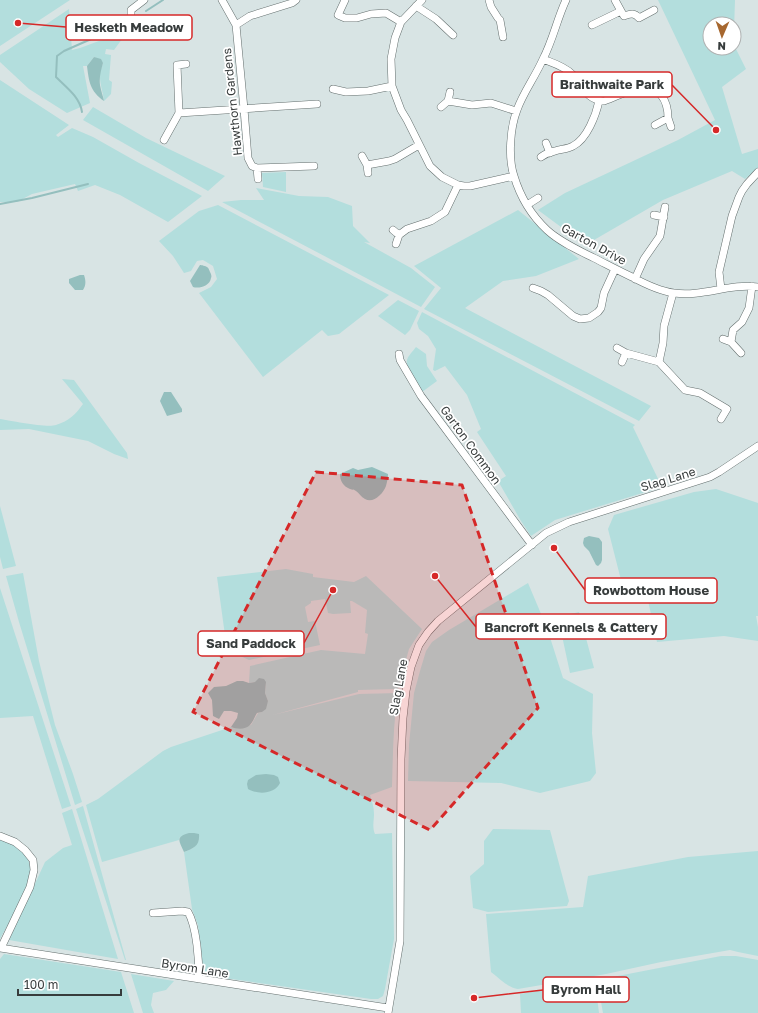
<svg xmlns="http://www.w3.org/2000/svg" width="758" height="1013" viewBox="0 0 758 1013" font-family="'Golos Text',sans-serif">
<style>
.green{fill:#b3dedd}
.water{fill:#94bfbe}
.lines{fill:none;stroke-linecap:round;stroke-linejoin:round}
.stream{stroke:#94bfbe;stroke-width:2}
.minor-casing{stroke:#646f6e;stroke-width:8}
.minor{stroke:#fff;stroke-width:7}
.marked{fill:#d62828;fill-opacity:0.2;stroke:#d62828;stroke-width:3;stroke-dasharray:8 5;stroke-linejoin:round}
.labels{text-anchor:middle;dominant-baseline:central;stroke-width:3.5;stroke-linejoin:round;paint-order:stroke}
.street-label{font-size:12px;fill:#373c3c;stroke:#fff}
.leader{fill:none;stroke:#d62828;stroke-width:1.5}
.callout-dot{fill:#d62828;stroke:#fff;stroke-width:1.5}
.callout{fill:#fff;stroke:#d62828;stroke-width:1.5}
.callout-label{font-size:13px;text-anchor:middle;font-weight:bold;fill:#373c3c}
</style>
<rect width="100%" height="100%" fill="#d8e4e4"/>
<path class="green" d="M0 0H70L0 46Z
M658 0H735L734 30V24H710V48H734V45L746 69 722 87 742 154 758 149V168L745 179 732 171 663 200 594 240 588 247 538 210 565 193 678 140 715 120Z
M69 9 72 50 80 48 99 41 125 35 114 50 106 49 105 54 111 55 109 80 112 82 111 94 104 101C103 92 99 82 100 72 101 69 102 66 103 63L94 57 87 66H83L90 103 67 113 29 89 0 62V55Z
M0 80 69 125 56 135 58 137 72 128 93 137 139 163 202 196 168 222 120 195 95 185 78 191 75 184 32 194 17 202H0Z
M93 107 146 138 225 176 208 191 83 120Z
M286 172V192L263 187 262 173Z
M256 188 299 196 328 197 352 206 353 226 370 243 364 242 411 268 435 287 421 307 222 202 241 200H264Z
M218 205 389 295 339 334 328 336 322 330 263 377 199 293 211 287 217 279 213 266 203 260 197 261 191 271 184 273 173 256 159 241 199 211Z
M518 210 579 259 536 276 503 281 465 308 651 406 639 421 424 309 441 288 414 266Z
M398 300 419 311 410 330 405 335 378 316Z
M422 312 635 425 633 427 662 487 555 520 531 536 521 521 498 481 506 476 477 432 481 429 467 395 445 366 435 371 433 370 436 349 428 336 419 329 417 323Z
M416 347 426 354 427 366 437 381 422 392C418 385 405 368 407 360 408 356 413 351 416 347Z
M62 379 74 380 127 453 128 459 114 454 88 441 29 429 0 430V419C12 421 47 428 56 425 69 421 76 414 83 404Z
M716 489 758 503V616H756L758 627V641L724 636 657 642 644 582 622 584 608 529 614 515 694 492Z
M0 506 16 566 3 569 0 557Z
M286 569 313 574V577L354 582 366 576 422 629 409 649 398 689 358 690V692L273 715 359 694 398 693C393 724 393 755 392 787L370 795C372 801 374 807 374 814 374 821 372 827 375 834L392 833 394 939 385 989 383 996 378 999H371L204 975 198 925 192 909 184 852C192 849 197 847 199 838L180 837 179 840 102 862 86 805 98 799 163 751 171 747 231 727 234 728 251 725 258 713 262 712 268 701 265 693 266 682H255L249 683 250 666 321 650 365 654 368 634 365 633 367 610 352 601H350L351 613 333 614 328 613 325 599 311 601V603L305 607 308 622 315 621 320 645 249 660 227 650 217 577Z
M23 573 39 661 55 725 73 774 82 802 75 805 19 622 6 576Z
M528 583 547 628 563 678 593 694 592 733 596 773 590 781 540 793 501 783 408 781 409 745 414 693 420 671 426 651 432 642 449 630Z
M0 588 71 806 62 809 33 716 0 718Z
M579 612 594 668 570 673 558 617Z
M83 806 126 960H125L76 809Z
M72 809 118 959 9 940 45 862 63 848 72 845 62 813Z
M493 829 550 830 569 901 567 906 488 912 473 908 470 876 484 864V841Z
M0 838C6 841 15 844 19 849 24 853 30 860 30 867 33 886 9 922 0 939Z
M758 851V956L738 952 730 950 661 962 606 974 518 989C508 988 499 978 491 972L486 914 583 907 588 876 688 857Z
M4 954 121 972 134 1013H0V959Z
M721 956H736L758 960V1013H603L597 980Z
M131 974 174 981 166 990 153 993 151 1005 154 1013H143Z
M595 981 599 1013H521L520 994Z"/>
<path class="water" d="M94 57 101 59 103 63C101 70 99 78 100 85 101 91 103 96 104 101 90 91 89 82 87 66Z
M200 265C201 265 206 266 207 267 209 268 209 270 210 272 211 274 212 276 211 278 210 286 199 289 193 287L190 281Z
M80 275H84C86 281 86 285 83 290H75L69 283V279Z
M164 392H171L182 409V412L167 416 160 401Z
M372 467 388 474C388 478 387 482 386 486 383 494 373 504 365 499 361 497 359 493 356 491 351 488 355 491 350 489 343 486 340 481 340 474L353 468 358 470Z
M589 536 599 538 602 542V560L601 563 598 566 596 565 589 551 584 546 583 543 584 538Z
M259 678 264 679 266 682 265 693 268 701 266 709 262 712 257 713C255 716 253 722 250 725 245 730 237 729 231 727L237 718 238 713 231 711H224L219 719 213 716 212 700 208 693 214 687 226 686 237 681H243L249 683 255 682Z
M266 774 274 775 278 777 280 783C275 794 258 795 248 789L247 784 248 780 256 775Z
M189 833H194L199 834C200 846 194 848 184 852 179 841 175 837 189 833Z"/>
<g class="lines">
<path class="stream" d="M146 11 163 0
M82 112C80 97 66 87 56 77L57 56 64 51 107 32 127 27
M0 204 32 198 88 184"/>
<defs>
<path id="minor" d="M222 0 236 25 244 109 248 158 252 166 257 168 314 166
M345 0 338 15 345 18H357L371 14 386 13 401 22
M422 0 401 22 395 38 391 59 392 86 401 110 407 120 430 166 442 177 458 185 464 186H470L514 176
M489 0 491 7 498 18 500 20 503 37
M566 0C557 19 553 40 543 59 535 77 523 93 517 110 510 128 508 158 514 176 520 196 532 216 547 230 560 242 578 250 594 258 606 264 619 271 632 277 645 284 659 291 674 293 703 297 730 283 758 287
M416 6 436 19 453 35
M621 11 624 16C630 14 634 12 639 18L654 10
M236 25 250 16 292 3 296 0
M592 25 621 11 615 0
M139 29 131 17V10L144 0
M543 59C553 63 564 66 572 74 584 85 585 100 604 101 615 97 640 85 650 88 654 89 658 92 661 95 666 101 668 110 668 118L655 125
M186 64 177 65 179 113 317 104
M333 89 346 92 368 91 392 86
M450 92 448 101 472 105 491 103 516 111
M441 107 448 101
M668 118 671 127
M164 140 179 113
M546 143 550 153
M362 156 367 165 389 161 395 159 419 145
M541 157C545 154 550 152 555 151 561 149 568 149 573 146 587 139 596 115 599 101
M367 165 368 173
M257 168 258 179
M527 205 538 198
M654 215 664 217
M393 230 399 235 407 229 431 221 445 212 458 185
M396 244 399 235
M635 279 644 259 660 236 665 207
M533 288 541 291 548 295 573 316 580 319 589 318 598 312 601 308 604 293 615 269
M721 289 719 272 732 216 739 197 742 191 747 184 758 172
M673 293 664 326 663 343 659 362 685 390 700 393 727 409 721 419
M723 339 731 342
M617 348 626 353 622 362
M626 353 659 362
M741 353 731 342 733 330 742 322 749 308 752 286
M399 354 400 360 421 396 532 545
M0 836 15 842 25 850 33 860 34 870 30 887 1 948
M153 913 182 911 188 912C197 927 199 962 199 979
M0 948 388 1008
M388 1013 400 941 401 759 403 718 406 691 411 667 419 645 428 632 438 621 546 533 569 522 710 477 719 472 758 446"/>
</defs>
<use href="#minor" class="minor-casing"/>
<use href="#minor" class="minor"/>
</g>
<path class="marked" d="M316 472 462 485 538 708 430 830 193 712Z"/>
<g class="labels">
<g class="street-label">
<text transform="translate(232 102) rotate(-96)">Hawthorn Gardens</text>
<text transform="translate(594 244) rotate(29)">Garton Drive</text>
<text transform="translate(471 445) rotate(54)">Garton Common</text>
<text transform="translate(668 479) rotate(-17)">Slag Lane</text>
<text transform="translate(398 687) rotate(-80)">Slag Lane</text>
<text transform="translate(195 968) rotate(9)">Byrom Lane</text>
</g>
</g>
<path class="leader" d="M18 23L66 27M716 130L672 85M554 548L585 590M435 576L476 627M333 590L304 643M474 998L543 990"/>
<g class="callout-dot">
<circle cx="18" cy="23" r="4"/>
<circle cx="716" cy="130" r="4"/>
<circle cx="554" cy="548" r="4"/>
<circle cx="435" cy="576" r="4"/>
<circle cx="333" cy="590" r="4"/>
<circle cx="474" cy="998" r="4"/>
</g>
<g class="callout">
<rect x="66" y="15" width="126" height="25" rx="4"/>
<rect x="552" y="72" width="120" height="25" rx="4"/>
<rect x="585" y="578" width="132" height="25" rx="4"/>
<rect x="476" y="614" width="190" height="25" rx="4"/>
<rect x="198" y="631" width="106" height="25" rx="4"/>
<rect x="543" y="977" width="86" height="25" rx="4"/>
</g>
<g class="callout-label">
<text x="129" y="32">Hesketh Meadow</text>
<text x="612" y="89">Braithwaite Park</text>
<text x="651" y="595">Rowbottom House</text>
<text x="571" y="632">Bancroft Kennels &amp; Cattery</text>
<text x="251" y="648">Sand Paddock</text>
<text x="586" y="994">Byrom Hall</text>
</g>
<g transform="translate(722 36) rotate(182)"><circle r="19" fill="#ffffff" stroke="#afb1b1"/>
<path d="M0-3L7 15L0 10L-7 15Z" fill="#a6672f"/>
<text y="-6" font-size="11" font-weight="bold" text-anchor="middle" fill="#373c3c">N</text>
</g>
<path d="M18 989v6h103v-6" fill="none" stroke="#373c3c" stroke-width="2"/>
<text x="24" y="989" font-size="12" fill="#373c3c" stroke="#ffffff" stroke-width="3" paint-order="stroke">100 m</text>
</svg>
